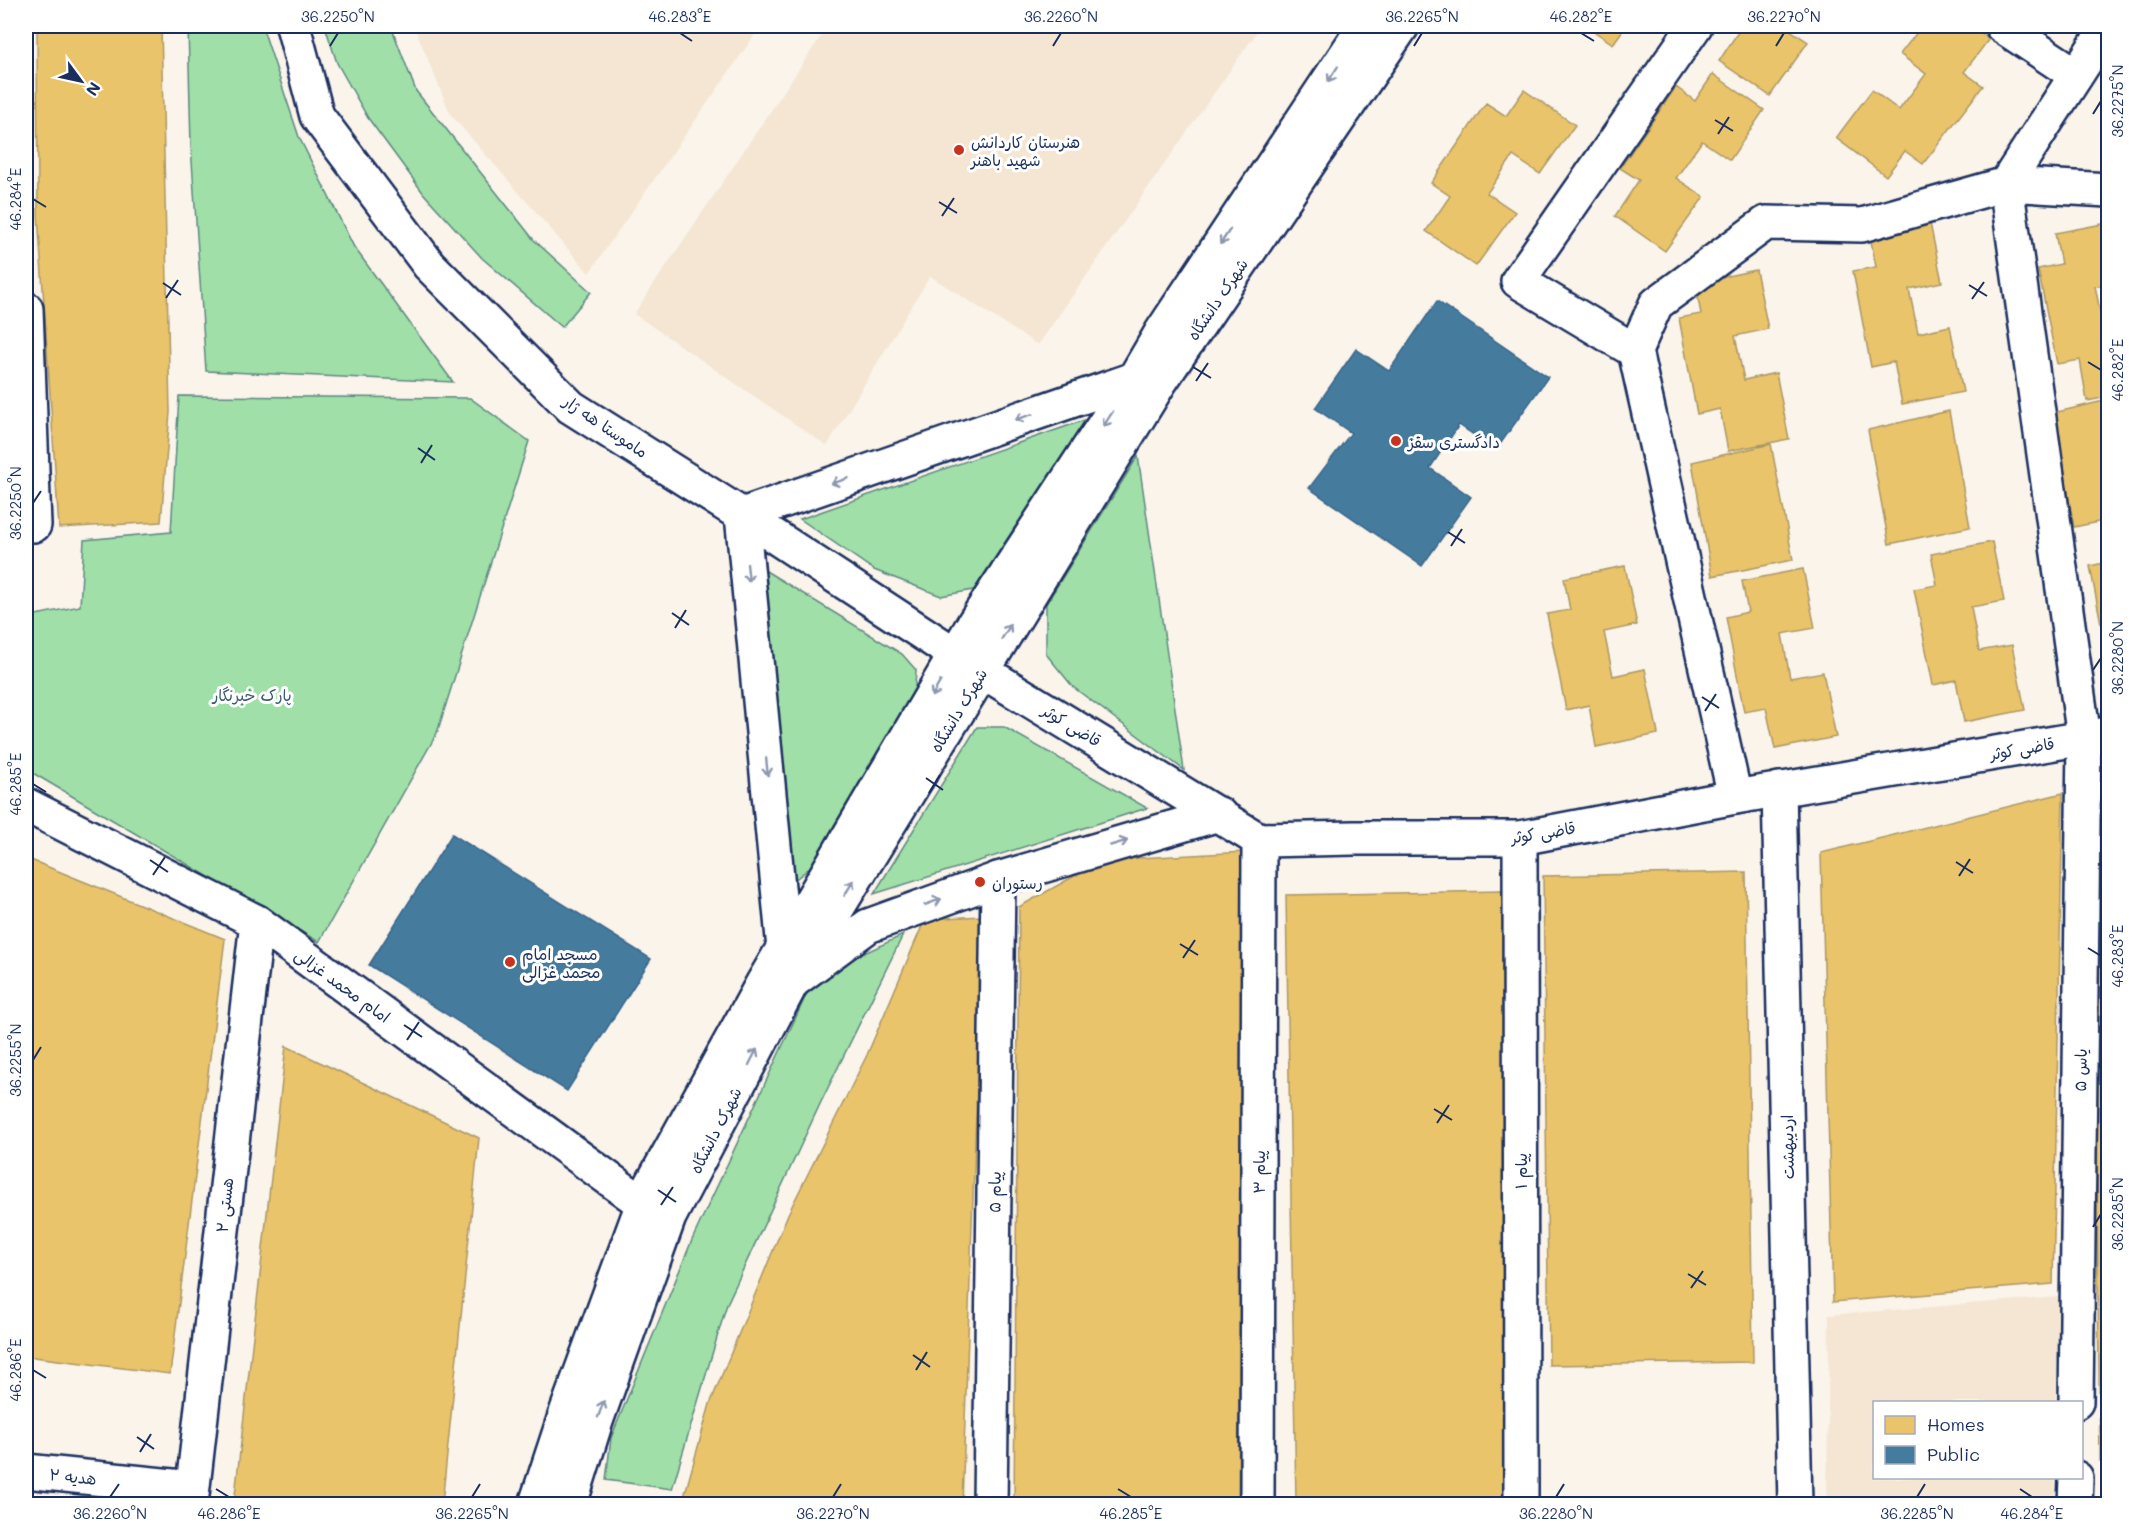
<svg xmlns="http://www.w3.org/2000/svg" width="2134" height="1530" viewBox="0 0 2134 1530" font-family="Mali,'Playpen Sans Arabic',sans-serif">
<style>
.built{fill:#f4e6d2}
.green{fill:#a0dfa7;stroke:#5e8782;stroke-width:1.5}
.homes{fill:#e9c46a;stroke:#ab9766;stroke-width:1.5}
.public{fill:#457b9d;stroke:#38648a;stroke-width:1.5}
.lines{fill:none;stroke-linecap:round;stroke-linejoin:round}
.minor-casing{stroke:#1b2f5e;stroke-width:38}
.major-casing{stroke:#1b2f5e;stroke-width:38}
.minor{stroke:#fff;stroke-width:33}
.major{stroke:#fff;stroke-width:33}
.oneway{stroke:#8d97ae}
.ticks{fill:none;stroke:#1b2f5e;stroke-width:2}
.poi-dot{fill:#c8321e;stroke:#fff;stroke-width:2}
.labels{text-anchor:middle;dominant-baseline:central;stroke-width:6;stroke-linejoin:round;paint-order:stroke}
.poi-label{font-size:16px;fill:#1b2f5e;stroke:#fff;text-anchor:start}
.street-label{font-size:16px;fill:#1b2f5e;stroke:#fff}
.park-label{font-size:16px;fill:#3c5b70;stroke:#fff}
.neatline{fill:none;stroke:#1b2f5e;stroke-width:2}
.ticks-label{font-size:15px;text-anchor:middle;fill:#1b2f5e}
</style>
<rect width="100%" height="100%" fill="#faf4eb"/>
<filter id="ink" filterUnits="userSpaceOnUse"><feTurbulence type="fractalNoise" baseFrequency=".0167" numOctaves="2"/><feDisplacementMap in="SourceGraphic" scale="12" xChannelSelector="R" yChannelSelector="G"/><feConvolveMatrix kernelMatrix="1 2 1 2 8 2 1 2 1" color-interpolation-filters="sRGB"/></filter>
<g filter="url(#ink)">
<path class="built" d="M414 26H761L589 273 451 115Z
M828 26H1261L1038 345 930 276 827 446 634 314Z
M2058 1297 2056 1402H1874V1478H2055V1504H1827L1829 1315Z"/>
<path class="green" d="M188 26H262L299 137 354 247 453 382 206 371 191 146Z
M325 26H391L416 91 534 240 591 292 562 327 482 258 424 194 368 118 337 63Z
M179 396 470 398 529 441 437 733 319 942 26 769V617L80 606 84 540 171 532Z
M1102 414 989 587 941 596 874 570 800 519Z
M1138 456 1184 770 1073 687 1046 654V604Z
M761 568 902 654 916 670 914 702 816 863 793 881Z
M977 727H1004L1147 808 874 894Z
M903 935 820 1104 727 1304 672 1489 606 1480 611 1438 692 1240 815 976Z"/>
<path class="homes" d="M37 26H161L170 412 161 522 59 528 38 215Z
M1586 26H1626L1613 44Z
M1742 26H1784L1808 42 1770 96 1719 61Z
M1922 26H1971L1989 39 1964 72 1983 86 1923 164 1905 151 1886 176 1836 138 1872 90 1899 110 1926 74 1900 54Z
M1713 74 1764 110 1730 160 1702 141 1676 178 1704 197 1665 251 1615 216 1639 180 1620 168 1676 87 1695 101Z
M1524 90 1575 125 1540 174 1513 156 1487 193 1515 212 1476 266 1426 231 1450 196 1431 183 1486 103 1506 116Z
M1930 223 1942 282 1909 289 1918 333 1950 326 1963 392 1902 404 1894 362 1871 367 1853 271 1876 267 1870 236Z
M2108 223V284L2095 286 2104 331 2108 330V397L2087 401 2080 360 2057 364 2038 269 2061 264 2055 233Z
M1756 270 1768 329 1735 336 1744 380 1776 373 1789 439 1728 451 1720 409 1697 414 1679 318 1701 314 1695 283Z
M2108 400V520L2074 527 2053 413Z
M1949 411 1970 527 1889 544 1868 430Z
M1771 444 1793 560 1712 576 1692 462Z
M1992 542 2004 601 1971 607 1979 651 2012 645 2025 710 1964 722 1956 680 1933 685 1914 589 1937 585 1931 554Z
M2108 562V660L2090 566Z
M1625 566 1637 625 1604 632 1613 676 1645 669 1658 734 1596 747 1589 705 1566 710 1547 614 1570 610 1564 578Z
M1803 569 1815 628 1782 634 1790 678 1823 672 1836 737 1775 749 1766 708 1744 712 1726 617 1748 612 1742 581Z
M2092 762H2108V1461H2100Z
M2063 793 2053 1284 1833 1302 1821 853Z
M1244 852 1238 1504H1014L1019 907 1103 860Z
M26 858 225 939 170 1374 26 1356Z
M1746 872 1753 1362 1549 1365 1543 876Z
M1503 891 1513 1504H1296L1286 895Z
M983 916 962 1504H682L710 1404 788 1214 867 1055 925 919Z
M286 1046 479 1138 442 1504H234Z"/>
<path class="public" d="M1437 301 1548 377 1496 450 1459 425 1430 468 1471 497 1422 566 1309 488 1351 433 1315 408 1356 349 1389 371Z
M452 834 651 959 567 1091 369 965Z"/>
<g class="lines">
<defs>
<path id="minor" d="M1695 26 1518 281 1635 351 1656 304 1766 223 1862 225 2006 184 2108 190
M2002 26 2076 75
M26 309 34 525
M1635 351 1735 797
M1779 789 1795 1504
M26 805 257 922 664 1219
M1520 838 1521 1504
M2076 1402 2084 738 2006 184 2108 26
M26 1471 192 1488
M191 1504 257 922
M990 1504 998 879
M1257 1504 1259 840
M2075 1504 2076 1478"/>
<path id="major" d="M293 26 317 116 429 265 571 407 742 515 956 655 1259 840 1354 838H1520L1735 797 2108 734
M1141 380 1134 379 742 515 784 949 792 982 868 926 998 879 1219 814
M536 1504 565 1416 646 1195 764 981 974 623 1134 379 1161 333 1365 26
M570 1504 596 1421 669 1217 792 982 1160 382 1402 26"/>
</defs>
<use href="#minor" class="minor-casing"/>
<use href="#major" class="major-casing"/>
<use href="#minor" class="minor"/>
<use href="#major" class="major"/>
</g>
<defs><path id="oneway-shaft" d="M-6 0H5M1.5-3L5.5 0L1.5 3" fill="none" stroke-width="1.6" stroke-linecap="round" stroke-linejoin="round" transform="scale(1.5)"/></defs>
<g class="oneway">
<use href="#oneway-shaft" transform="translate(1333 74) rotate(123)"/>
<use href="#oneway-shaft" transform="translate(1225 237) rotate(124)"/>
<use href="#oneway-shaft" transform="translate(1024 417) rotate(161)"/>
<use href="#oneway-shaft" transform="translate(1108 419) rotate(123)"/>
<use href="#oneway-shaft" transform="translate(840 481) rotate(161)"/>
<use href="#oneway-shaft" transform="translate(748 573) rotate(84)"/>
<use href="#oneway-shaft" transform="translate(1006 632) rotate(-58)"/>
<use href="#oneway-shaft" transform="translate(936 689) rotate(120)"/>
<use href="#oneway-shaft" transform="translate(767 767) rotate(84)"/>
<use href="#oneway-shaft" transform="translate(1119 843) rotate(-16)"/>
<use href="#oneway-shaft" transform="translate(849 888) rotate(-59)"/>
<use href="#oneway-shaft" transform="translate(933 902) rotate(-20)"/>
<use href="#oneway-shaft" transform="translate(753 1057) rotate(-63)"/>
<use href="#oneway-shaft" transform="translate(601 1409) rotate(-70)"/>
</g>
</g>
<path class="ticks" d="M680 33 692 41M1581 33 1594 41M330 46 338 33M1053 46 1061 33M1414 46 1422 33M1776 46 1784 33M2093 114 2101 101M1715 120 1733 131M1718 134 1729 117M33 199 46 207M939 202 957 213M942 216 954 198M163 283 181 295M1969 285 1987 296M166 298 178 280M1972 299 1984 282M2088 362 2101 370M1193 367 1211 378M1196 381 1208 363M418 448 435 460M421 463 432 445M33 503 41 491M1448 532 1465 543M1451 546 1462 529M672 613 689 625M675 628 686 610M2093 670 2101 658M1702 697 1719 708M1705 711 1716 694M926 778 943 790M33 784 46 792M929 793 940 775M150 860 168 872M1956 862 1973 873M153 875 165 857M1959 876 1970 859M1180 944 1198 955M2088 948 2101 956M1183 958 1195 940M404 1025 422 1037M407 1040 419 1022M33 1060 41 1047M1434 1109 1452 1120M1437 1123 1449 1105M658 1190 676 1202M661 1205 673 1187M2093 1227 2101 1214M1688 1274 1706 1285M1691 1288 1703 1271M913 1355 930 1367M33 1370 46 1378M916 1370 927 1352M137 1437 154 1449M140 1452 151 1434M216 1489 229 1497M1118 1489 1131 1497M2020 1489 2032 1497M110 1497 119 1484M472 1497 480 1484M833 1497 841 1484M1556 1497 1564 1484M1917 1497 1925 1484"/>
<g class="poi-dot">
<circle cx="959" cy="150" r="6"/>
<circle cx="1396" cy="441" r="6"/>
<circle cx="980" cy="882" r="6"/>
<circle cx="510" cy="962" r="6"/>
</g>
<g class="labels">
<g class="poi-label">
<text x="971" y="141">هنرستان کاردانش<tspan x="971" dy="18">شهید باهنر</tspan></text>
<text x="1408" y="441">دادگستری سقز</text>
<text x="992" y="882">رستوران</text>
<text x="522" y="953">مسجد امام<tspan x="522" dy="18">محمد غزالی</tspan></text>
</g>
<g class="street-label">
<text transform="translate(1217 299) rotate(-56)">شهرک دانشگاه</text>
<text transform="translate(606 426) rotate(34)">ماموستا هه ژار</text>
<text transform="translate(958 710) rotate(-59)">شهرک دانشگاه</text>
<text transform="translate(1072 725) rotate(31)">قاضی کوثر</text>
<text transform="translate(2022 748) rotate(-10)">قاضی کوثر</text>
<text transform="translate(1543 832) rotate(-9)">قاضی کوثر</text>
<text transform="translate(343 985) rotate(36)">امام محمد غزالی</text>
<text transform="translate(2080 1070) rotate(-89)">یاس ۵</text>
<text transform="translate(715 1130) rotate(-63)">شهرک دانشگاه</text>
<text transform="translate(1787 1147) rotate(-91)">اردیبهشت</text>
<text transform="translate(1520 1171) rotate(-90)">پیام ۱</text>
<text transform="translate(1258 1172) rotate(-90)">پیام ۳</text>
<text transform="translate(994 1192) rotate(-89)">پیام ۵</text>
<text transform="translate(224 1205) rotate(-84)">هستی ۲</text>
<text transform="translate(73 1476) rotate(6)">هدیه ۲</text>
</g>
<g class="park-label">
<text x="252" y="694">پارک خبرنگار</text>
</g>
</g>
<rect width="2134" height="1530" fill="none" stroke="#fff" stroke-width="66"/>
<rect x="1873" y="1401" width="210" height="78" fill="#ffffff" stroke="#a4acbf" stroke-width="1.5"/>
<rect x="1885" y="1416" width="30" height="18" fill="#e9c46a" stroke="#a4acbf" stroke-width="1.5"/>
<text x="1927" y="1431" font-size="18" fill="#1b2f5e">Homes</text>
<rect x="1885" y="1446" width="30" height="18" fill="#457b9d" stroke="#a4acbf" stroke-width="1.5"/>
<text x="1927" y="1461" font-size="18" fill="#1b2f5e">Public</text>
<g transform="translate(81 81) rotate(123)" stroke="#ffffff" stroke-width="4.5" paint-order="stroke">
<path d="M0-4.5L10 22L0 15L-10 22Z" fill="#1b2f5e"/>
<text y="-9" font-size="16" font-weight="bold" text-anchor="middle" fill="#1b2f5e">N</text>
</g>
<rect x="33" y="33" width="2068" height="1464" class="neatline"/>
<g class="ticks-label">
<text x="338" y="22">36.2250°N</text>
<text x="680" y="22">46.283°E</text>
<text x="1061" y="22">36.2260°N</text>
<text x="1422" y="22">36.2265°N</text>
<text x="1581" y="22">46.282°E</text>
<text x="1784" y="22">36.2270°N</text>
<text transform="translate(2118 101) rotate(-90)" y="5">36.2275°N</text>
<text transform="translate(16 199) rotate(-90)" y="5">46.284°E</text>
<text transform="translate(2118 370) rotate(-90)" y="5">46.282°E</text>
<text transform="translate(16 503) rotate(-90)" y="5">36.2250°N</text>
<text transform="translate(2118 658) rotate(-90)" y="5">36.2280°N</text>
<text transform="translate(16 784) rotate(-90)" y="5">46.285°E</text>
<text transform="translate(2118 956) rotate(-90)" y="5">46.283°E</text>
<text transform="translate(16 1060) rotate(-90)" y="5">36.2255°N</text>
<text transform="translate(2118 1214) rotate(-90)" y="5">36.2285°N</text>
<text transform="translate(16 1370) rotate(-90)" y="5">46.286°E</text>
<text x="110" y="1519">36.2260°N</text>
<text x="229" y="1519">46.286°E</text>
<text x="472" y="1519">36.2265°N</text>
<text x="833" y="1519">36.2270°N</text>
<text x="1131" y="1519">46.285°E</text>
<text x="1556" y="1519">36.2280°N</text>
<text x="1917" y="1519">36.2285°N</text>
<text x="2032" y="1519">46.284°E</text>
</g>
</svg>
